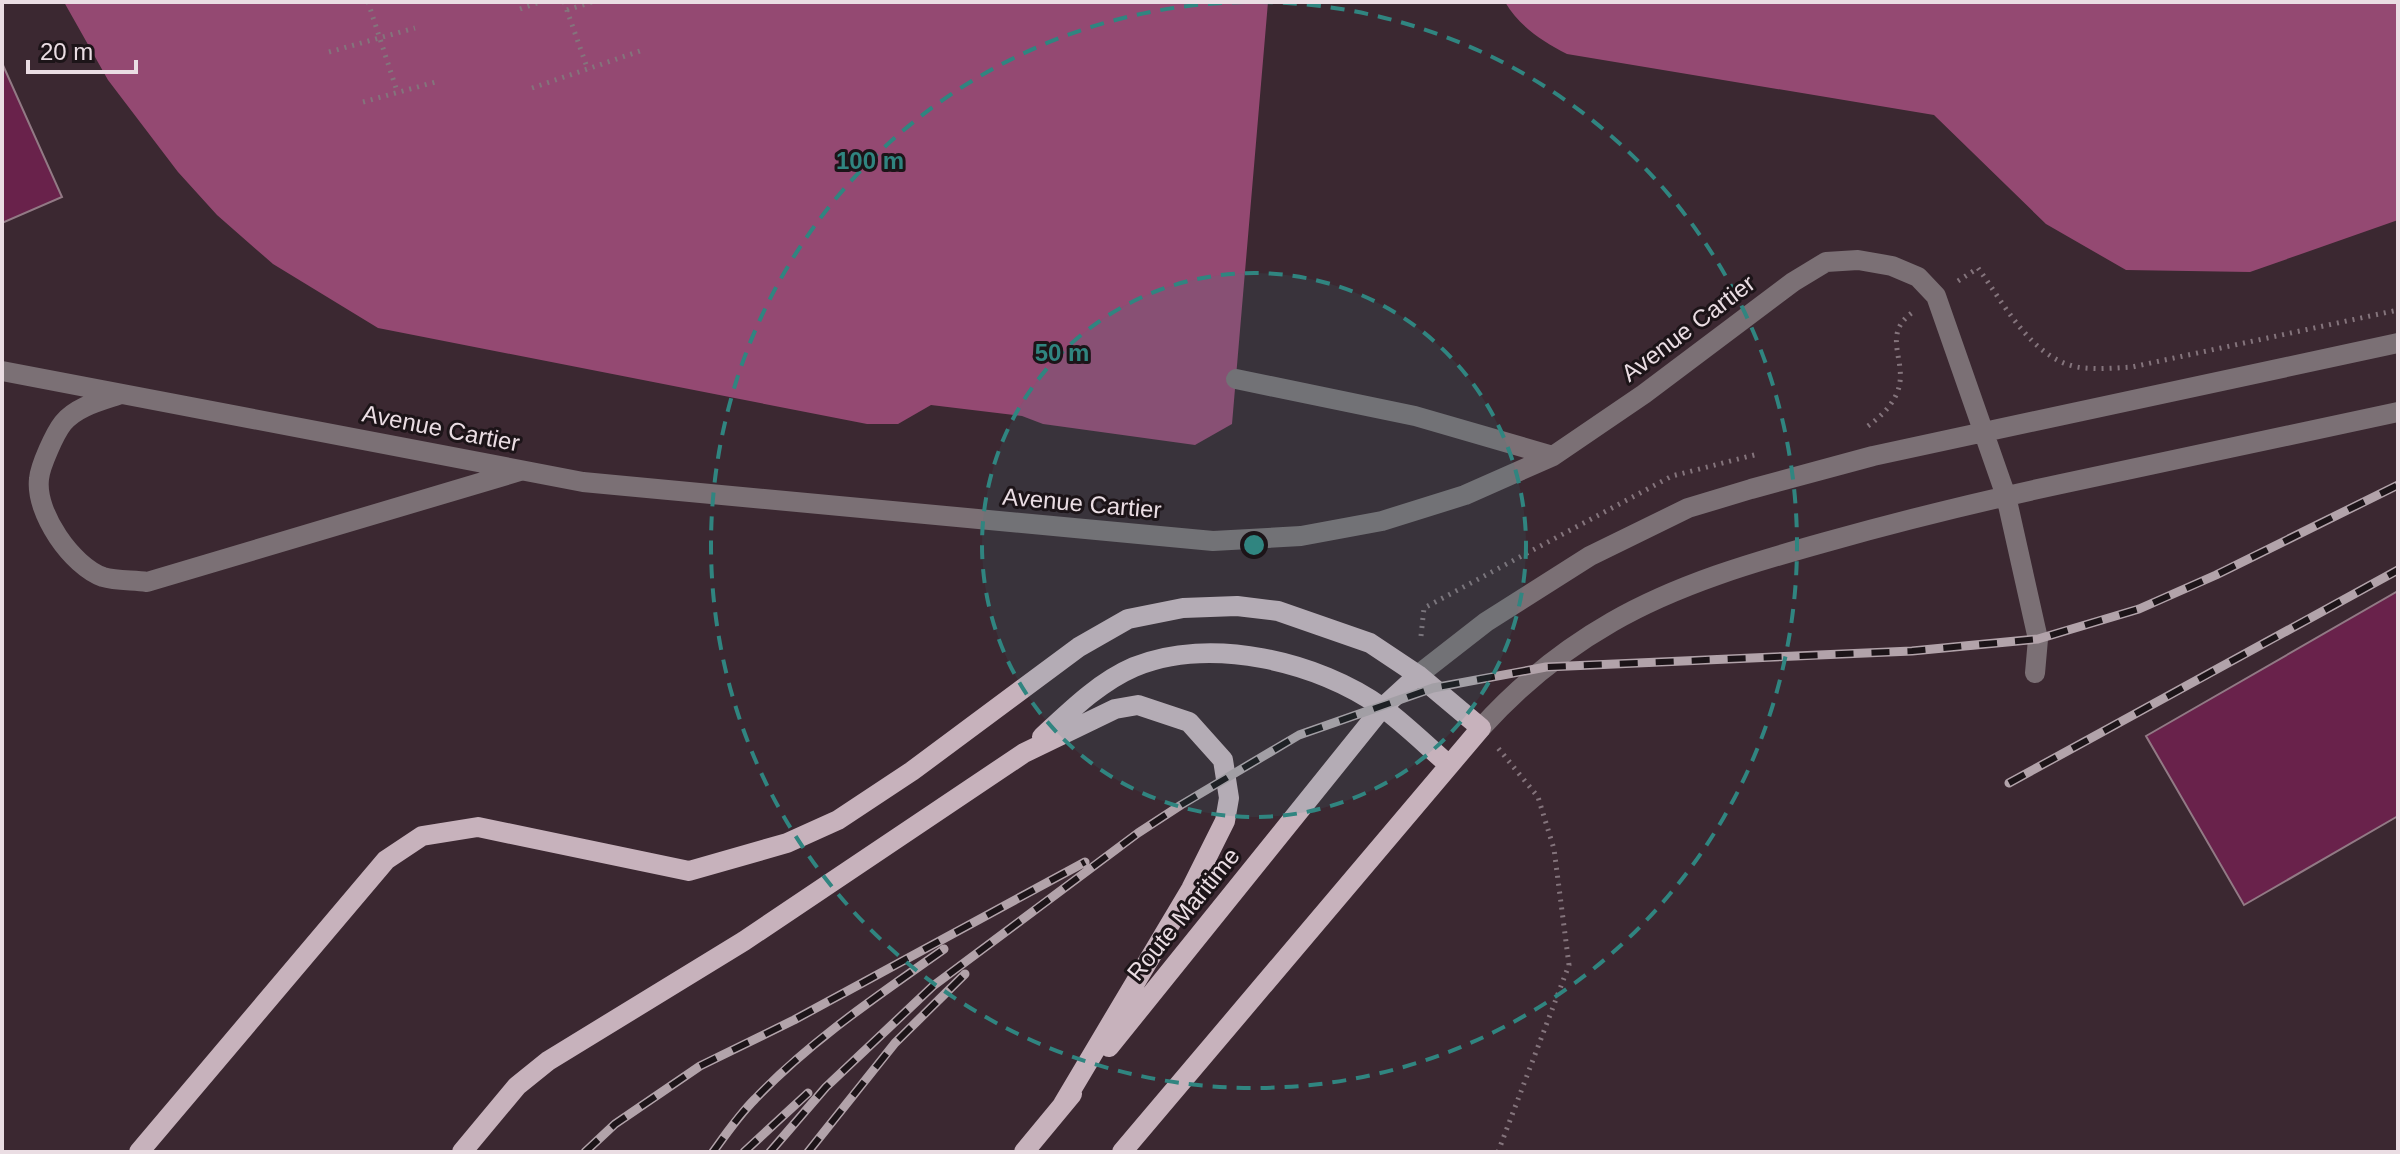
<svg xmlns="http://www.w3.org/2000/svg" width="2400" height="1154" viewBox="0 0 2400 1154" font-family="Arial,sans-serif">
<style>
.water{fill:#944972}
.building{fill:#69224b;stroke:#927a85;stroke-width:2}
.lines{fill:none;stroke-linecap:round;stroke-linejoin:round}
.path{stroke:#84747c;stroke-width:5;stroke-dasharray:2 6;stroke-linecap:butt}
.minor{stroke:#7b7075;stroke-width:20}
.major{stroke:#c7b2bc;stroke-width:20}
.rail-casing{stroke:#b2a3aa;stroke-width:9}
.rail{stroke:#1c1418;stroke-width:6;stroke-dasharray:18;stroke-linecap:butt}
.ring{fill:none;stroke:#308580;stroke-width:4;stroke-dasharray:14 10}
.labels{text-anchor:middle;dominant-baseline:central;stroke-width:6;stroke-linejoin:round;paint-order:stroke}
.street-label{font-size:24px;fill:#eadde3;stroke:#1c1418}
.centre{fill:#308580;stroke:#1c1418;stroke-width:4}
.ring-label{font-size:24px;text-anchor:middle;font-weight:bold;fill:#308580;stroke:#1c1418;stroke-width:6;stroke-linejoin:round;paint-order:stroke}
</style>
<rect width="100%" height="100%" fill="#3b2831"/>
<path class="water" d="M64 2H1268L1232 424 1195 445 1043 424 1022 416 931 405 898 424H867L378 328 273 264 217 215 178 172 108 80Z
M1505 2H2398V220L2250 272 2126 270 2046 224 1934 115 1567 54C1542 41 1520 27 1505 2Z"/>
<path class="building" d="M2 63 62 197 2 223Z
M2398 591V816L2244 905 2146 736Z"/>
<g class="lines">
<path class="path" d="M368 2 396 88
M564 2 588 70
M520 9 540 2
M567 10 592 2
M329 52 415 28
M532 88 640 51
M363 102 439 81
M1958 281 1978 268C2003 302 2031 358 2077 367 2095 370 2114 368 2132 367L2398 310
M1868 426C1880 417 1891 407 1897 393 1910 362 1879 336 1913 312
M1421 636 1424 608 1672 476 1758 454
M1498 1152 1569 965 1554 849 1538 797 1498 748"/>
<path class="minor" d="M2 371 583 482 1213 541 1301 536 1382 521 1465 495 1553 456 1644 394 1793 282 1826 262 1858 260 1892 266 1918 277 1936 296 2006 496 2038 639 2035 673
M1236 379 1415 416 1553 456
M118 395C100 401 76 407 63 423 55 433 40 466 39 479 35 513 72 566 103 577 116 581 133 580 147 582L520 471
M1418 675 1486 622 1590 556 1688 508 1751 489 1873 456 2398 343
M1481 728C1519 686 1563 650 1612 622 1678 584 1754 562 1826 542 1904 520 1982 501 2061 484 2173 460 2286 436 2398 412"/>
<path class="major" d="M1042 737C1069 712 1099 682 1134 667 1210 636 1318 661 1383 708 1406 725 1427 746 1448 764
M1109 1047 1382 708 1418 675
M139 1152 386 860 422 836 478 827 689 871 787 843 838 820 912 771 1079 647 1128 619 1183 608 1237 606 1278 611 1370 643 1418 675 1481 728 1122 1152
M462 1152 517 1086 548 1061 744 941 1024 753 1115 709 1138 705 1189 722 1223 760 1229 798 1225 821 1191 889 1063 1104
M1024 1152 1072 1094"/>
<defs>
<path id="rail" d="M2009 783 2398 570
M585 1152 615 1124 700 1066 794 1020 1085 862
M713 1152C726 1134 739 1115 755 1099 810 1041 879 995 944 949
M744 1152 808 1093
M770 1152 826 1087 933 986 1138 833 1181 805 1299 735 1433 688 1546 667 1912 651 2038 639 2139 609 2216 575 2398 485
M808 1152 895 1043 965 974"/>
</defs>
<use href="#rail" class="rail-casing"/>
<use href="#rail" class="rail"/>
</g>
<circle cx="1254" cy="545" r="272" fill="#308580" fill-opacity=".12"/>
<g class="ring">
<circle cx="1254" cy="545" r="272"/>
<path d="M1259 2A543 543 0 1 1 1249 2"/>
</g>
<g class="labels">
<g class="street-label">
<text transform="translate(1688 328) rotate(-37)">Avenue Cartier</text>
<text transform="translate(441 428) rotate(11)">Avenue Cartier</text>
<text transform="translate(1082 503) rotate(5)">Avenue Cartier</text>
<text transform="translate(1183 914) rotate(-51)">Route Maritime</text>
</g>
</g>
<circle cx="1254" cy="545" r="12" class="centre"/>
<g class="ring-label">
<text x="870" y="169">100 m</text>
<text x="1062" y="361">50 m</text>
</g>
<rect width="2400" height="1154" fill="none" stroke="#eadde3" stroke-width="8"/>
<path d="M28 60v12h108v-12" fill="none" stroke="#eadde3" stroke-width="4"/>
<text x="40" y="60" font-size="24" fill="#eadde3" stroke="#1c1418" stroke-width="6" paint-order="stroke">20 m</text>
</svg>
